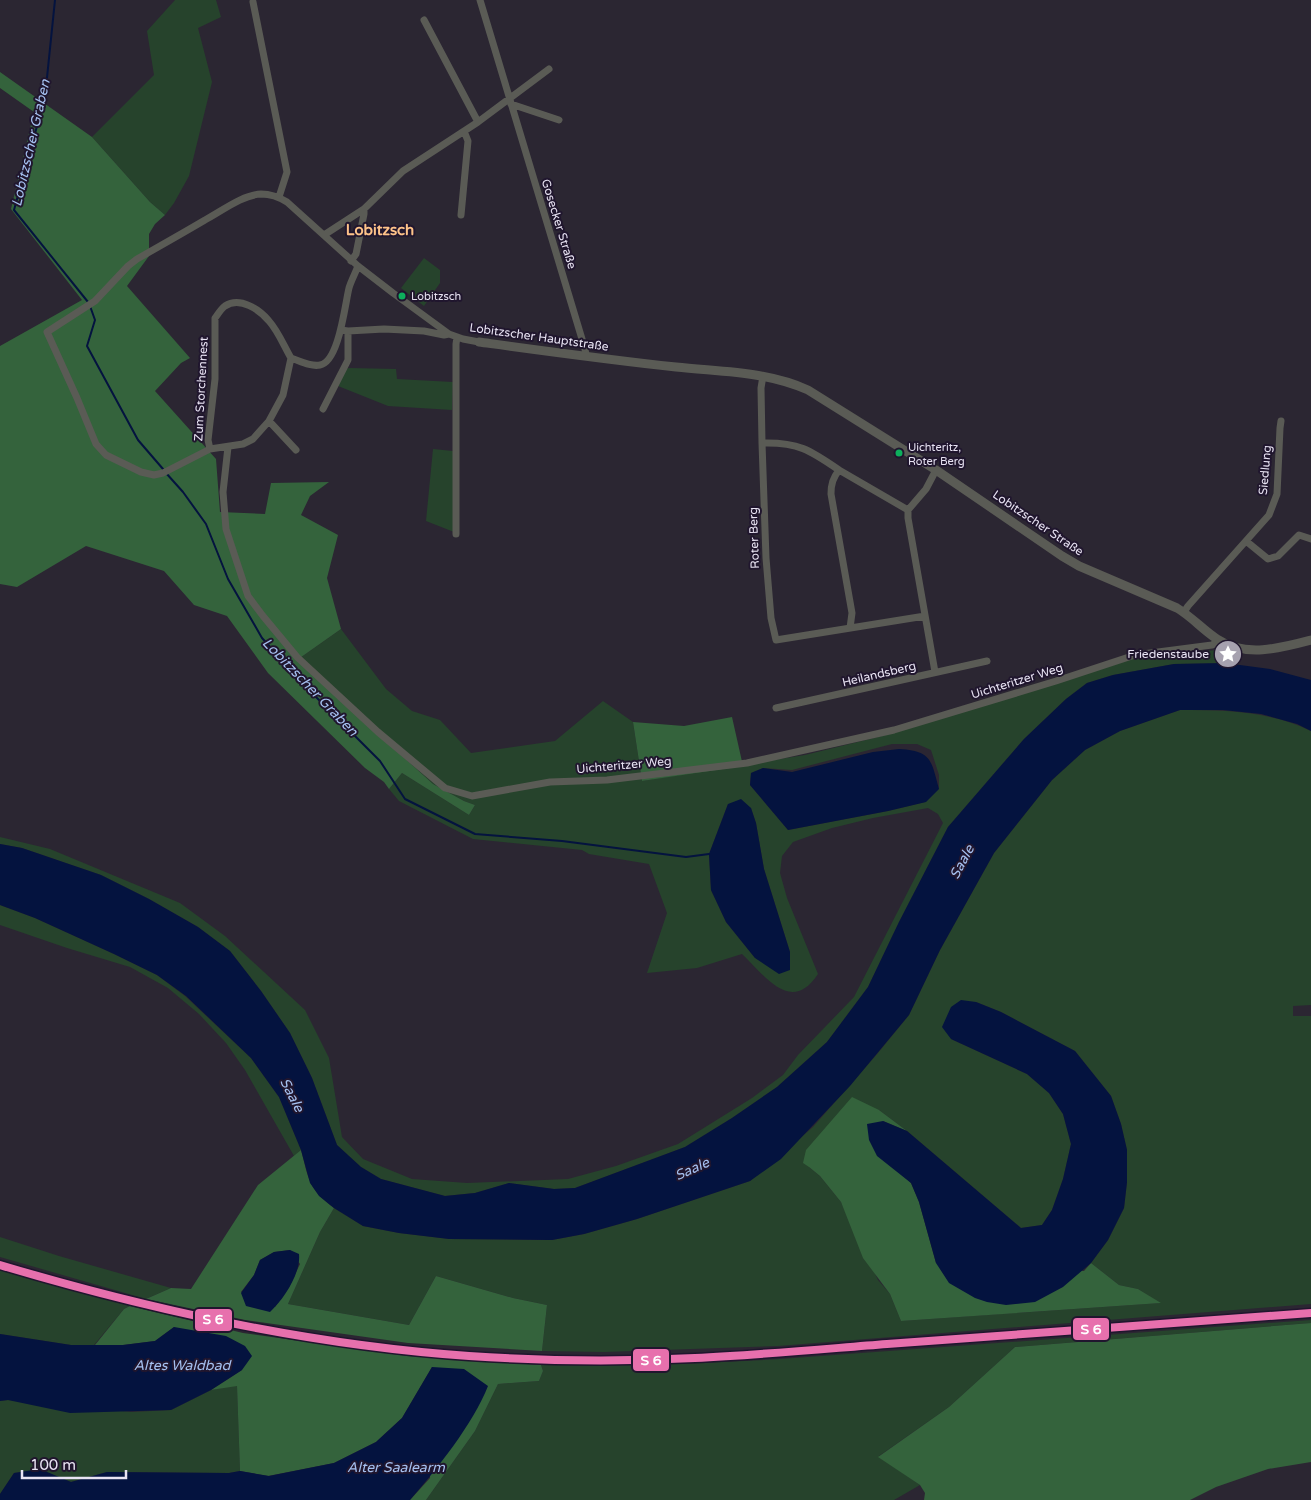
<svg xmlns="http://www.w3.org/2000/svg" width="1311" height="1500" viewBox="0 0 1311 1500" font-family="'Varela Round',sans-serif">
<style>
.green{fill:#26432c;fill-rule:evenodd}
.forest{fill:#34633c;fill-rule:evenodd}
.water{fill:#04133f}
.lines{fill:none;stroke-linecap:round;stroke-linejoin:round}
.stream{stroke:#04133f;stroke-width:2}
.minor{stroke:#5a5b55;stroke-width:7}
.tertiary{stroke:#5a5b55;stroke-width:9}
.rail-1-casing{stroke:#20162e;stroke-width:11}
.rail-1{stroke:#e770ad;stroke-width:8}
.bus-dot{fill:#0daf5c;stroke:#20162e;stroke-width:2}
.labels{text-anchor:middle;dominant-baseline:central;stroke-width:4;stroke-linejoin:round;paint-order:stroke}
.bus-label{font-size:11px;fill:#e8e3f3;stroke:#20162e;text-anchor:start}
.street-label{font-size:12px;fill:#e8e3f3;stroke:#20162e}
.poi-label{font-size:12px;fill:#e8e3f3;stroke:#20162e;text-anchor:end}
.water-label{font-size:14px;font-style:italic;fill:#a5c0f0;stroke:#20162e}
.quarter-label{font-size:15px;font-weight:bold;fill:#fec389;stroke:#20162e}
.line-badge{stroke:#20162e;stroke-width:2}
.badge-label{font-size:14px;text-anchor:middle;font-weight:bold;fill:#fff}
</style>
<rect width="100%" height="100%" fill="#2b2632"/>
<path class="green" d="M175 0H216L221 17 198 28 212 82 189 176 174 203 165 215 150 202 92 137 154 75 147 31Z
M424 258 440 270V283L424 306 401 288Z
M349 368 396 369 397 379 453 382 452 410 388 406 338 386 345 369Z
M433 449 453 451 454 532 426 521Z
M341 629 386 689 412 711 440 720 471 753 555 741 603 701 633 722 642 781 805 755 894 733 1136 658 1217 650 1225 647 1237 651 1238 663 1174 664 1113 675 1087 683 1066 699 1024 739 948 827 899 922 868 987 827 1042 777 1087 732 1118 685 1147 575 1188 554 1189 509 1183 475 1193 445 1196 381 1179 361 1167 337 1145 312 1078 290 1033 261 991 230 951 198 927 149 899 101 875 22 848 0 844V837L50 849 180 903 225 936 305 1010 329 1058 342 1137 363 1159 412 1179 467 1183 568 1179 616 1166 678 1144 752 1098 783 1075 798 1055 854 997 943 823 938 814 928 808 873 818 832 828 793 842 782 856 780 873 787 898 818 974C791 1015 765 976 742 954L697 968 647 973 667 913 649 864 589 854 582 850 473 839 399 801 389 789 402 773 469 815 475 805 464 801 433 784 297 660ZM892 744H917L931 750 939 775V788L925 802 888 811 788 830 750 785 751 773 763 768 792 770ZM728 804 751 808 756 823 764 869 790 952 755 958 726 922 711 890 709 854Z
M1180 710C1225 710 1270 711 1311 731V1005L1293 1006V1016H1311V1304L778 1346 604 1352 542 1351 547 1305 513 1298 436 1276 409 1325 288 1304 320 1232 334 1208 363 1226 399 1233 450 1239 552 1240 584 1234 637 1219 750 1181 813 1127 878 1053 909 1015 940 950 994 853 1052 780 1085 750 1120 731ZM976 1002 1001 1012 1075 1051 1111 1096 1121 1124 1127 1150V1182L1124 1208 1108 1240 1091 1263 1119 1285 1138 1289 1160 1303 901 1321 890 1294 878 1280 841 1202 820 1176 809 1167 879 1110 907 1131 1021 1228 1042 1225 1052 1210 1063 1179 1071 1144 1063 1114 1049 1093 1027 1074 951 1039Z
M0 905 35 918 114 954 157 975 185 996 251 1058 279 1097 301 1150 294 1156 245 1070 226 1043 199 1014 168 988 130 967 67 948 0 925Z
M0 1237 59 1256 171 1288 146 1299 0 1257Z
M0 1269 130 1306 124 1309 94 1345H71L0 1334Z
M1311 1320V1323L1015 1347 949 1407 879 1456 920 1485 894 1500H426L475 1431 498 1384 539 1381 543 1371 541 1365C621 1366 700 1364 780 1359Z
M237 1385 240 1471 229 1473 107 1472 71 1482 40 1470 14 1473 0 1494V1401L8 1400 132 1412 171 1410 211 1390Z"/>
<path class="forest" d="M0 72 92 137 150 202 165 215 155 224 149 234V256L127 286 190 358 181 363 155 391 216 459 220 512 265 514 271 483 329 482 310 496 301 515 338 535 327 578 341 629 297 660 433 784 464 801 475 805 469 815 402 773 389 789 384 782 365 768 268 673 227 616 194 605 164 571 86 546 17 587 0 584V346L82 300 11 209 34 112 0 88Z
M732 717 743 766 642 781 633 722 684 726Z
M852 1097 879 1110 907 1131 883 1121 899 1172 911 1183 919 1202 936 1263 1084 1271 1091 1263 1119 1285 1138 1289 1161 1303 901 1321 890 1294 863 1258 841 1202 820 1176 809 1167 803 1163 806 1150Z
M301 1150C309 1180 308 1188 334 1208L320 1232 288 1304 409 1325 436 1276 513 1298 547 1305 542 1351 408 1343 245 1320 146 1299 171 1288 191 1289 258 1185ZM290 1250 300 1264 289 1287 275 1307 241 1292 254 1275 260 1260 274 1252Z
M130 1306 243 1333 407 1356 541 1365 543 1371 539 1381 498 1384 475 1431 426 1500H410L430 1478 432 1367 402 1418 376 1442 334 1463 268 1476 240 1471 237 1386 211 1390 242 1370 174 1327 155 1341 123 1345H95L124 1309Z
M1311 1323V1462L1268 1469 1216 1487 1190 1500H924L925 1493 920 1485 878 1457 949 1407 1015 1347Z"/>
<path class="water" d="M1225 663 1270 669 1311 680V731L1297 724 1261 714 1223 710H1180L1120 731 1085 750 1052 780 994 853 940 950 909 1015 850 1086 781 1159 750 1181 637 1219 584 1234 552 1240 449 1239 399 1233 363 1226 334 1208 319 1196 310 1183 301 1150 279 1097 251 1058 186 996 157 975 114 954 35 918 0 905V844L22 848 101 875 149 899 198 927 230 951 261 991 290 1033 312 1078 337 1145 361 1167 381 1179 445 1196 475 1193 509 1183 554 1189 575 1188 685 1147 732 1118 777 1087 827 1042 868 987 899 922 948 827 1024 739 1066 699 1087 683 1113 675 1174 664Z
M899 749C932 751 931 760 939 789L926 802 888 811 788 830 750 785 751 773 763 768 792 772 873 752Z
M741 799 751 808 756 823 764 869 790 952V970L779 974 755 958 726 922 711 890 709 854 728 804Z
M961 1000 976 1002 1001 1012 1075 1051 1111 1096 1121 1124 1127 1150V1182L1124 1208 1108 1240 1091 1263 1063 1287 1035 1302 1006 1305 987 1302 975 1298 949 1283 936 1263 919 1202 911 1183 877 1156 869 1140 867 1124 883 1121 907 1131 1021 1228 1042 1225 1052 1210 1063 1179 1071 1144 1063 1114 1049 1093 1027 1074 951 1039 942 1027 951 1007Z
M290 1250 299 1254C301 1273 284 1299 270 1312L246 1306 241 1293 254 1275 260 1260 274 1252Z
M174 1327 226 1336 245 1346 252 1356 242 1370 211 1390 171 1410 70 1413 8 1400 0 1401V1334L71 1345H123L155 1341Z
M432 1367 464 1369 488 1386C473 1424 437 1469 410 1500H0V1494L14 1473 40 1469 71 1482 107 1472 229 1473 240 1471 269 1476 334 1463 376 1442 402 1418Z"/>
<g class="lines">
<path class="stream" d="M55 0 45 97 14 210 88 302
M90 306 95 320 87 346 138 440 163 469
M166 473 183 492 206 524 228 579 262 638 312 693 380 761 405 799 475 834 562 841 686 857 709 854"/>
<path class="minor" d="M480 0 585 349 586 355
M253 2 287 172 279 197
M424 20 478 122
M511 104 559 120
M461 215 468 141 464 131
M324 235 364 209 403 171 478 122 549 69
M351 261 356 254 364 214V209
M341 330 348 331 384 329 424 331 444 335 449 334
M291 358C300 361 311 367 320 365 339 362 345 304 349 288 351 281 355 274 358 266
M323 409 348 360V331
M269 421 296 450
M762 443 761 388 763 376
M228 447 223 492 226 529 248 596 263 616 297 657 378 732 445 788 472 796 550 782 607 780 747 763 894 730 1056 681 1135 655 1212 645 1220 641
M210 449 208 440 215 379V318C218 314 221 309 225 306 240 296 260 310 269 321 278 331 284 346 291 358L283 395 269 421 253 439 243 444 210 449 163 473 154 475 141 472 106 455 96 444 77 398 47 332 95 301 128 266 137 259C160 246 183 233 205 220 222 211 242 195 261 194 271 194 279 197 287 202L358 266 393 293 449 334 463 339 479 342
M839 470C810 450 798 442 762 443L766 558 771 618 776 640 925 616
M456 534V344L457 337
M1246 541 1268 559 1278 556 1299 535 1311 539
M1184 612 1188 606 1269 515 1277 494 1280 428 1281 421
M850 628 852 613 831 494C831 484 833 478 839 470L908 510
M935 672 908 518V510L926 489 936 470
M776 708 987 661"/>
<path class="tertiary" d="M479 342C545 351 610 360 676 367 720 372 766 371 808 390L936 470 1062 556 1079 566 1177 608C1192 617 1203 630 1217 639 1245 658 1281 648 1311 640"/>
<defs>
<path id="rail-1" d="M0 1265C154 1311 309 1345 469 1356 544 1361 620 1362 695 1358 759 1355 823 1349 887 1344 1028 1334 1170 1323 1311 1313"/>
</defs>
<use href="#rail-1" class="rail-1-casing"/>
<use href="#rail-1" class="rail-1"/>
</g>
<defs>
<symbol id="sight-disc" viewBox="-11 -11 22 22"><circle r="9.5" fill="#a6a1af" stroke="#20162e"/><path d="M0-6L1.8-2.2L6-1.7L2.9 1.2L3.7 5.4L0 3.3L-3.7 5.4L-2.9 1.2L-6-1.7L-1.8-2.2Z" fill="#fff"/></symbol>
</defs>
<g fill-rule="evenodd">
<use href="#sight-disc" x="1212" y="638" width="32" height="32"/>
</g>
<g class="bus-dot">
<circle cx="402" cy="296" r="4.5"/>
<circle cx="899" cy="453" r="4.5"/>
</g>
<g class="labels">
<g class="bus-label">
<text x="411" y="296">Lobitzsch</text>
<text x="908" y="447">Uichteritz,<tspan x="908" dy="14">Roter Berg</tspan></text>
</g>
<g class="street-label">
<text transform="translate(559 224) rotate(73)">Gosecker Straße</text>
<text transform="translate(539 337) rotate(8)">Lobitzscher Hauptstraße</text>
<text transform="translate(201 389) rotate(-87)">Zum Storchennest</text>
<text transform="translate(1265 470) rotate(-85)">Siedlung</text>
<text transform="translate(1038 523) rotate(34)">Lobitzscher Straße</text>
<text transform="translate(754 538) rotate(-92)">Roter Berg</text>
<text transform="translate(879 674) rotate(-13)">Heilandsberg</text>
<text transform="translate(1017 681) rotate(-17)">Uichteritzer Weg</text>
<text transform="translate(624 765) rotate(-5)">Uichteritzer Weg</text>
</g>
<g class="poi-label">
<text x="1209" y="654">Friedenstaube</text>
</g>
<g class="water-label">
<text transform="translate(31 143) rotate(-77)">Lobitzscher Graben</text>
<text transform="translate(310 687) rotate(46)">Lobitzscher Graben</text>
<text transform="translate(962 862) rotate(-62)">Saale</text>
<text transform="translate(292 1095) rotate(63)">Saale</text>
<text transform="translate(692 1169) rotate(-24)">Saale</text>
<text x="182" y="1365">Altes Waldbad</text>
<text x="396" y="1467">Alter Saalearm</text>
</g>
<g class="quarter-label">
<text x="380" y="230">Lobitzsch</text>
</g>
</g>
<g class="line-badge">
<rect x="194" y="1308" width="39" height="24" rx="5" fill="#e770ad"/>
<rect x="1072" y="1317" width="38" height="24" rx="5" fill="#e770ad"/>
<rect x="632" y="1348" width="38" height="24" rx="5" fill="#e770ad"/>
</g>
<g class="badge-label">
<text x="213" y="1324">S 6</text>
<text x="1091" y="1334">S 6</text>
<text x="651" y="1365">S 6</text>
</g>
<path d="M22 1470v8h104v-8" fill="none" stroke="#e8e3f3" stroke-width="2.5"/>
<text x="30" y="1470" font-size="15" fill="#e8e3f3" stroke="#20162e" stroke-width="4" paint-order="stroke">100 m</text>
</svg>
